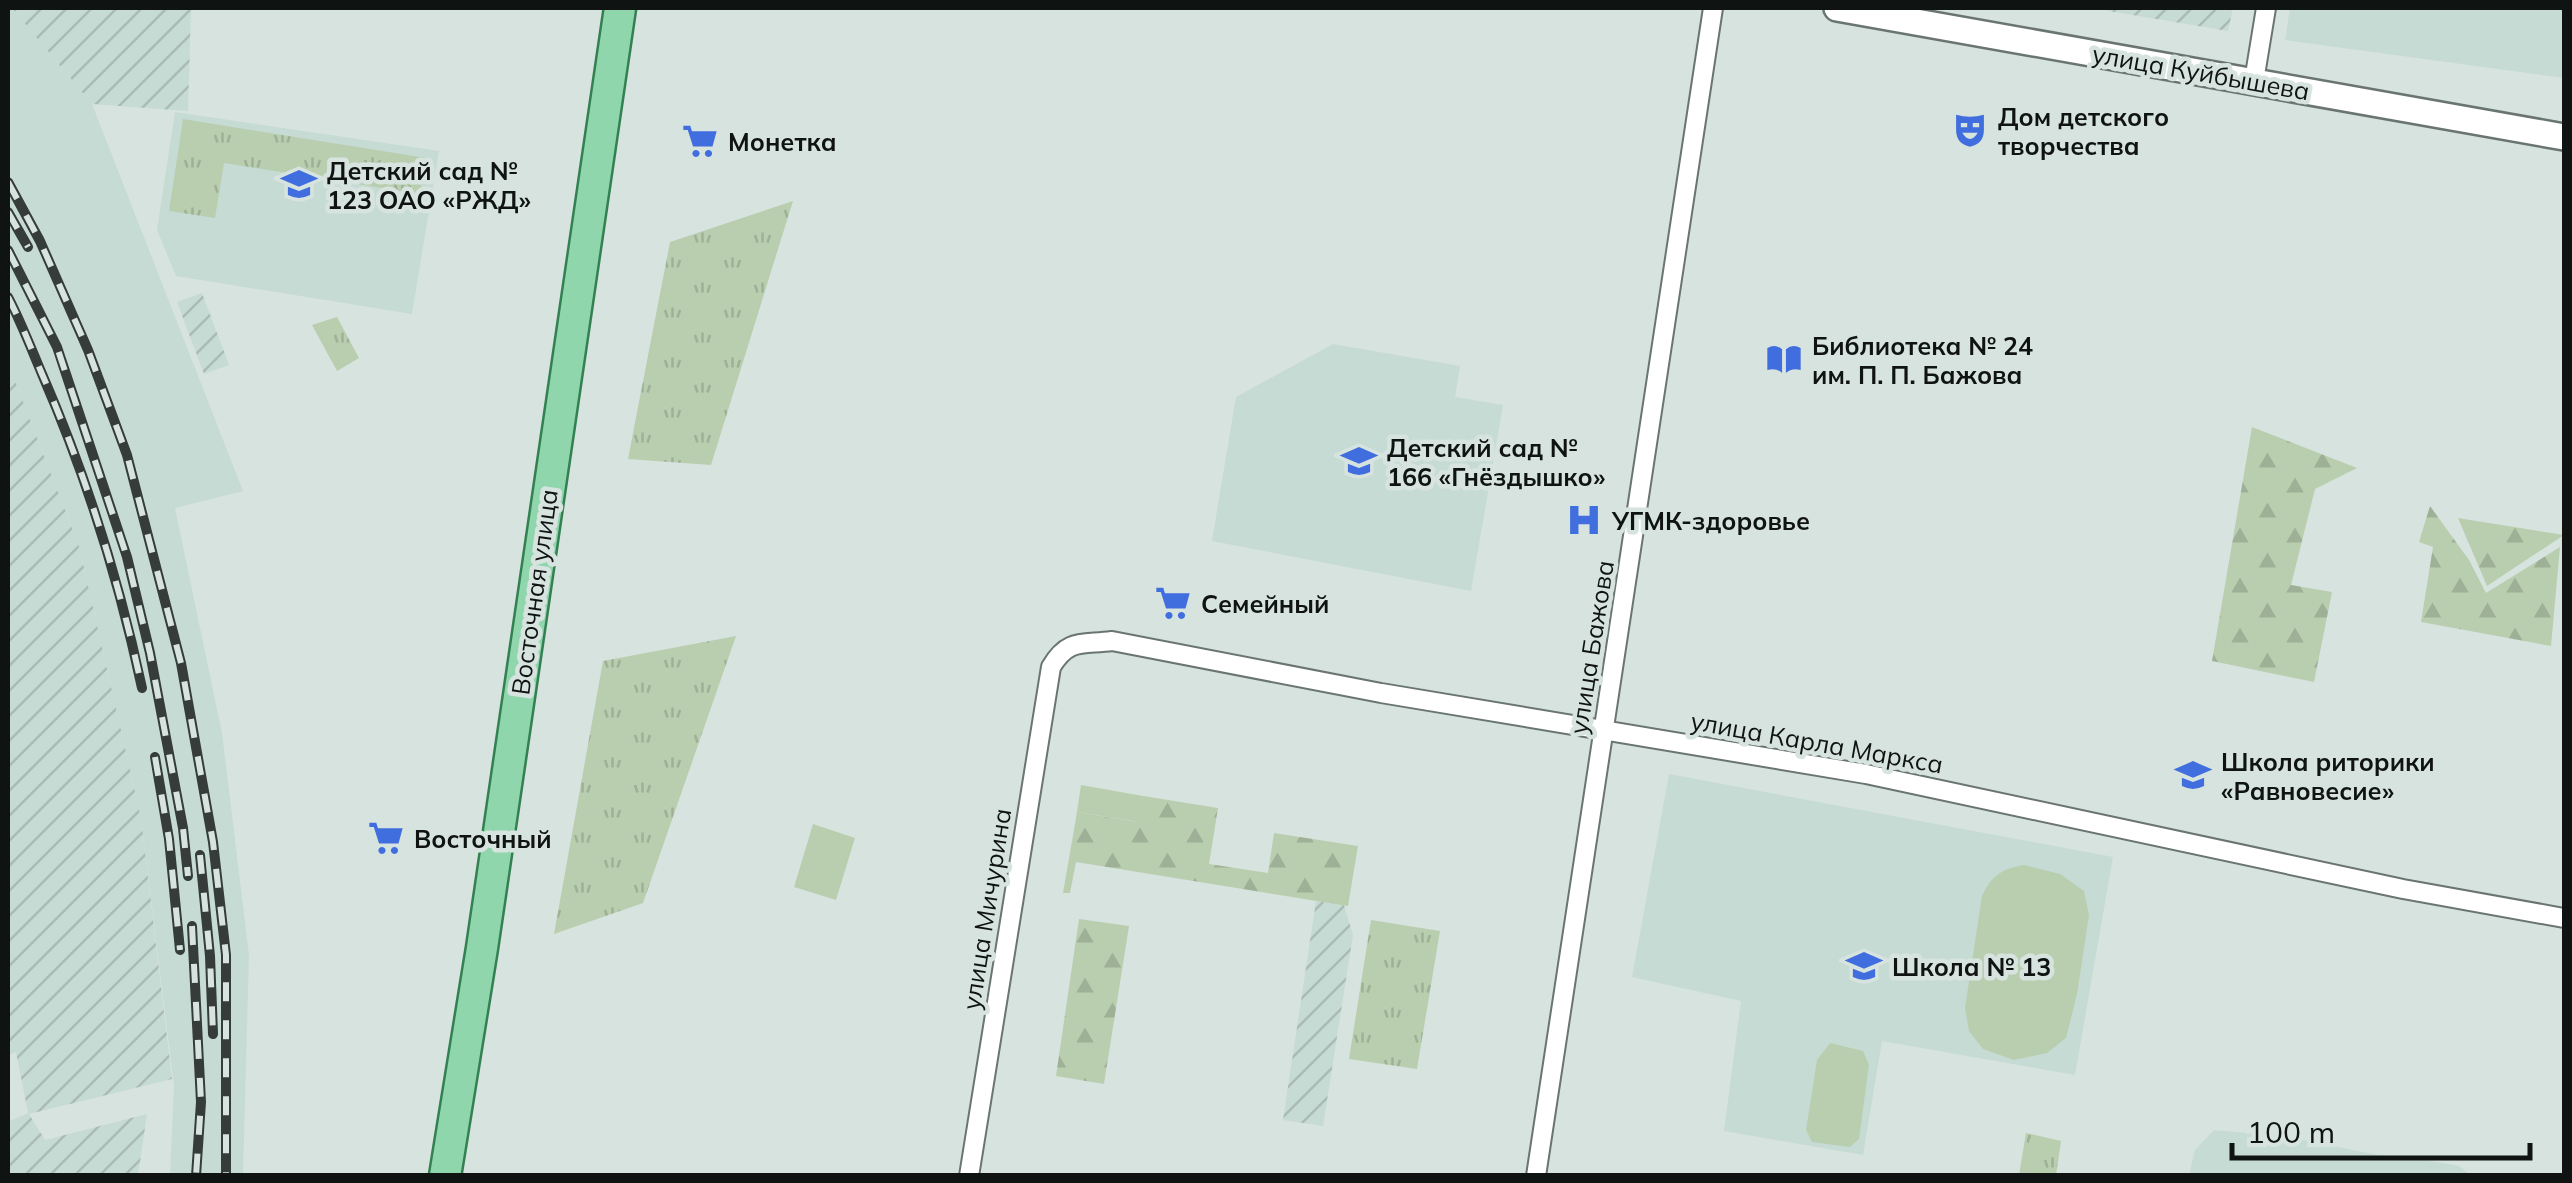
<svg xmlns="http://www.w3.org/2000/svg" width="2572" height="1183" viewBox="0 0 2572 1183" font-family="Mulish,sans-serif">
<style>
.built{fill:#c6dbd3}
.industrial{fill:url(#industrial-furrows)}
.grass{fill:url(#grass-tufts)}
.forest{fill:url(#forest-firs)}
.pitch{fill:#b9ceaf}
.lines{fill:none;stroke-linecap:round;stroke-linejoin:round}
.street-casing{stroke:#6a7571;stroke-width:22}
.secondary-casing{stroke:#6a7571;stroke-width:30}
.primary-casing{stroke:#338052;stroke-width:35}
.street{stroke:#fff;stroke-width:18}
.secondary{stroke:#fff;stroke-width:25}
.primary{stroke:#90d6ac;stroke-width:30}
.rail-casing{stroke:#363c39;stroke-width:10}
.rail{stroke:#d7e3df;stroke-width:6;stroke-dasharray:19;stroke-linecap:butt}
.labels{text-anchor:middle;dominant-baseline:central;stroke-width:9;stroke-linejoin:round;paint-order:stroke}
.street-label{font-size:25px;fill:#0f1311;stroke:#d7e3df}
.poi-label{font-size:25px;font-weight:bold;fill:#0f1311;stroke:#d7e3df;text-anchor:start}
</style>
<defs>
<pattern id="industrial-furrows" width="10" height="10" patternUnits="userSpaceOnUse" patternTransform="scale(2.5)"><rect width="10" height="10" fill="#c6dbd3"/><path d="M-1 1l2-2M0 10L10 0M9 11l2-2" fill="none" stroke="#a9bbb4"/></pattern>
<pattern id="grass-tufts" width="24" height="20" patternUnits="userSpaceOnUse" patternTransform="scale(2.5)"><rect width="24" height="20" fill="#b9ceaf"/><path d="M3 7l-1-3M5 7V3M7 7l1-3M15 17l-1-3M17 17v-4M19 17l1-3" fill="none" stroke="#9eb096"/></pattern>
<pattern id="forest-firs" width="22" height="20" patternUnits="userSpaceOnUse" patternTransform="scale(2.5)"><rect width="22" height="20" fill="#b9ceaf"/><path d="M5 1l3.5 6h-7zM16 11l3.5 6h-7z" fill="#9eb096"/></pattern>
</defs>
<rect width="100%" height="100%" fill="#d7e3df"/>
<path class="built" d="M8 8H12L92 104 243 491 175 508 222 733 249 955 243 1175H170L174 1086 141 818 79 546 8 363Z
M2290 8H2564V78L2285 40Z
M175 112 439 151 412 314 176 276 157 230Z
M1333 344 1460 366 1455 397 1503 405 1471 591 1212 541 1236 397Z
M1669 774 2113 857 2075 1075 1882 1041 1863 1155 1724 1131 1741 1001 1632 977Z
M2214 1130 2288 1137 2378 1155 2419 1159 2459 1166 2471 1175H2189L2195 1150Z"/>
<path class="industrial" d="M12 8H191L188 111 92 104Z
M2091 8H2233L2228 31Z
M202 293 229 365 204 374 177 302Z
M8 363 79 546 141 818 172 1079 29 1114 45 1140 147 1114 138 1175H8V1122L28 1113 16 1052 8 1055Z
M1316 901 1344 905 1353 935 1323 1126 1283 1120Z"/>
<path class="grass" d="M183 119 426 158 420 194 224 163 215 218 169 211Z
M793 201 711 465 628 459 670 242Z
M337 317 359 358 337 371 312 325Z
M736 636 643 903 554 934 603 661Z
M1371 920 1440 931 1417 1069 1349 1059Z
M2026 1133 2061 1141 2056 1175H2019Z"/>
<path class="forest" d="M2252 427 2357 468 2315 489 2291 585 2332 592 2314 682 2212 661Z
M2430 506 2469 560 2486 593 2560 547 2551 646 2421 622 2433 547 2419 542Z
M2458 518 2564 535 2487 586Z
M1143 796 1218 808 1209 864 1268 873 1274 833 1358 846 1348 906 1076 862 1070 893H1063L1077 812 1138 822Z
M1079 919 1129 926 1104 1084 1056 1076Z"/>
<path class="pitch" d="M1081 785 1143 796 1139 822 1077 812Z
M813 824 855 838 836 900 794 887Z
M2024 865 2060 874 2084 891 2089 915 2077 994 2066 1038 2047 1053 2014 1060 1983 1049 1969 1031 1965 1008 1982 896C1992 875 2002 869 2024 865Z
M1830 1043 1863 1051 1869 1065 1859 1139 1850 1147 1812 1142 1806 1130 1817 1060Z"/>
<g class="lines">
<defs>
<path id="street" d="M2254 81 2266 8
M969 1176 1051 667C1068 638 1082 645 1112 641L1381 693 1866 774 2403 889 2564 918
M1536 1176 1713 8"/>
<path id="secondary" d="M1837 8 2564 137"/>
<path id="primary" d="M445 1176 482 948 620 8"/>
</defs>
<use href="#street" class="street-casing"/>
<use href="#secondary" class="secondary-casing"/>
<use href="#primary" class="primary-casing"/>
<use href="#street" class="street"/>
<use href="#secondary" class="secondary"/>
<use href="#primary" class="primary"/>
<defs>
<path id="rail" d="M8 182 40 241 88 350 127 455 181 663 213 842 226 955V1176
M8 212 28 247
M8 250 57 347 127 557 150 653 183 828 188 876
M8 297C21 322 31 348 42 374 86 475 119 580 142 688
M155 757 169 839 180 950
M200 855 210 956 213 1034
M192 926 201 1102 196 1176"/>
</defs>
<use href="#rail" class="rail-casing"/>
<use href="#rail" class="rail"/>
</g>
<defs>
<symbol id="theatre-bare" viewBox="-9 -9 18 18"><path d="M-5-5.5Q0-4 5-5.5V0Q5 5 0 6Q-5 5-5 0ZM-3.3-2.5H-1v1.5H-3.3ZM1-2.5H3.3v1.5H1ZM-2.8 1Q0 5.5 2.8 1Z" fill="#416edf" stroke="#d7e3df" stroke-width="2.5" paint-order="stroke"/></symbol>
<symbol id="supermarket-bare" viewBox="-9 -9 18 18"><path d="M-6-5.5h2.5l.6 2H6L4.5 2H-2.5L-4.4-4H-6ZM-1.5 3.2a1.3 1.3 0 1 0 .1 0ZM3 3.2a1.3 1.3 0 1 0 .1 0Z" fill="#416edf" stroke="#d7e3df" stroke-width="2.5" paint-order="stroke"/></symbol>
<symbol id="school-bare" viewBox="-9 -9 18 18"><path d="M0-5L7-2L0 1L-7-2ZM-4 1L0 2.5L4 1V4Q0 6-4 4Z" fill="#416edf" stroke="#d7e3df" stroke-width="2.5" paint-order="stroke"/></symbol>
<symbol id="library-bare" viewBox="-9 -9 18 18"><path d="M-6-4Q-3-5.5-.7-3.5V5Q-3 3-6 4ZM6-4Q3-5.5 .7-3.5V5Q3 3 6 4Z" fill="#416edf" stroke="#d7e3df" stroke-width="2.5" paint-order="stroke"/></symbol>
<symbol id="hospital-bare" viewBox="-9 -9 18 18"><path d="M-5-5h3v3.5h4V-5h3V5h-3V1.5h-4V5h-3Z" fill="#416edf" stroke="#d7e3df" stroke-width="2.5" paint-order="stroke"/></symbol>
</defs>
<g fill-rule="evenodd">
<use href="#theatre-bare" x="1945" y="105" width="50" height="50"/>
<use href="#supermarket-bare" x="675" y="116" width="50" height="50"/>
<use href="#school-bare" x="274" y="159" width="50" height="50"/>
<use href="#library-bare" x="1759" y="334" width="50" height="50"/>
<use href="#school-bare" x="1334" y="436" width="50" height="50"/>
<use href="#hospital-bare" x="1559" y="495" width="50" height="50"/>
<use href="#supermarket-bare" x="1148" y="578" width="50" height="50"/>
<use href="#school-bare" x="2168" y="750" width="50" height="50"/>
<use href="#supermarket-bare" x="361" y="813" width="50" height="50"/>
<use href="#school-bare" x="1839" y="941" width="50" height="50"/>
</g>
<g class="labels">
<g class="street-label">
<text transform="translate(2201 72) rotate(10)">улица Куйбышева</text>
<text transform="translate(534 592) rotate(-82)">Восточная улица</text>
<text transform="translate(1591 647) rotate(-81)">улица Бажова</text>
<text transform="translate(1817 742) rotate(10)">улица Карла Маркса</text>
<text transform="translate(986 909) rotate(-81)">улица Мичурина</text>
</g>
<g class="poi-label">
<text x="1998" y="116">Дом детского<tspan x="1998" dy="29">творчества</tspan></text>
<text x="728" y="141">Монетка</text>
<text x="327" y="170">Детский сад №<tspan x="327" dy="29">123 ОАО «РЖД»</tspan></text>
<text x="1812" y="345">Библиотека № 24<tspan x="1812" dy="29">им. П. П. Бажова</tspan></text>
<text x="1387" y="447">Детский сад №<tspan x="1387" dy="29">166 «Гнёздышко»</tspan></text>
<text x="1612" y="520">УГМК-здоровье</text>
<text x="1201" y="603">Семейный</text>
<text x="2221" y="761">Школа риторики<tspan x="2221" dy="29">«Равновесие»</tspan></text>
<text x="414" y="838">Восточный</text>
<text x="1892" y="966">Школа № 13</text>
</g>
</g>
<rect width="2572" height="1183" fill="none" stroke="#0f1311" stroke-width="20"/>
<path d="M2232 1143v15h298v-15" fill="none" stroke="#0f1311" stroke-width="5"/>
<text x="2247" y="1143" font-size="30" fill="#0f1311" stroke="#d7e3df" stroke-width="8" paint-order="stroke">100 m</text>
</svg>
